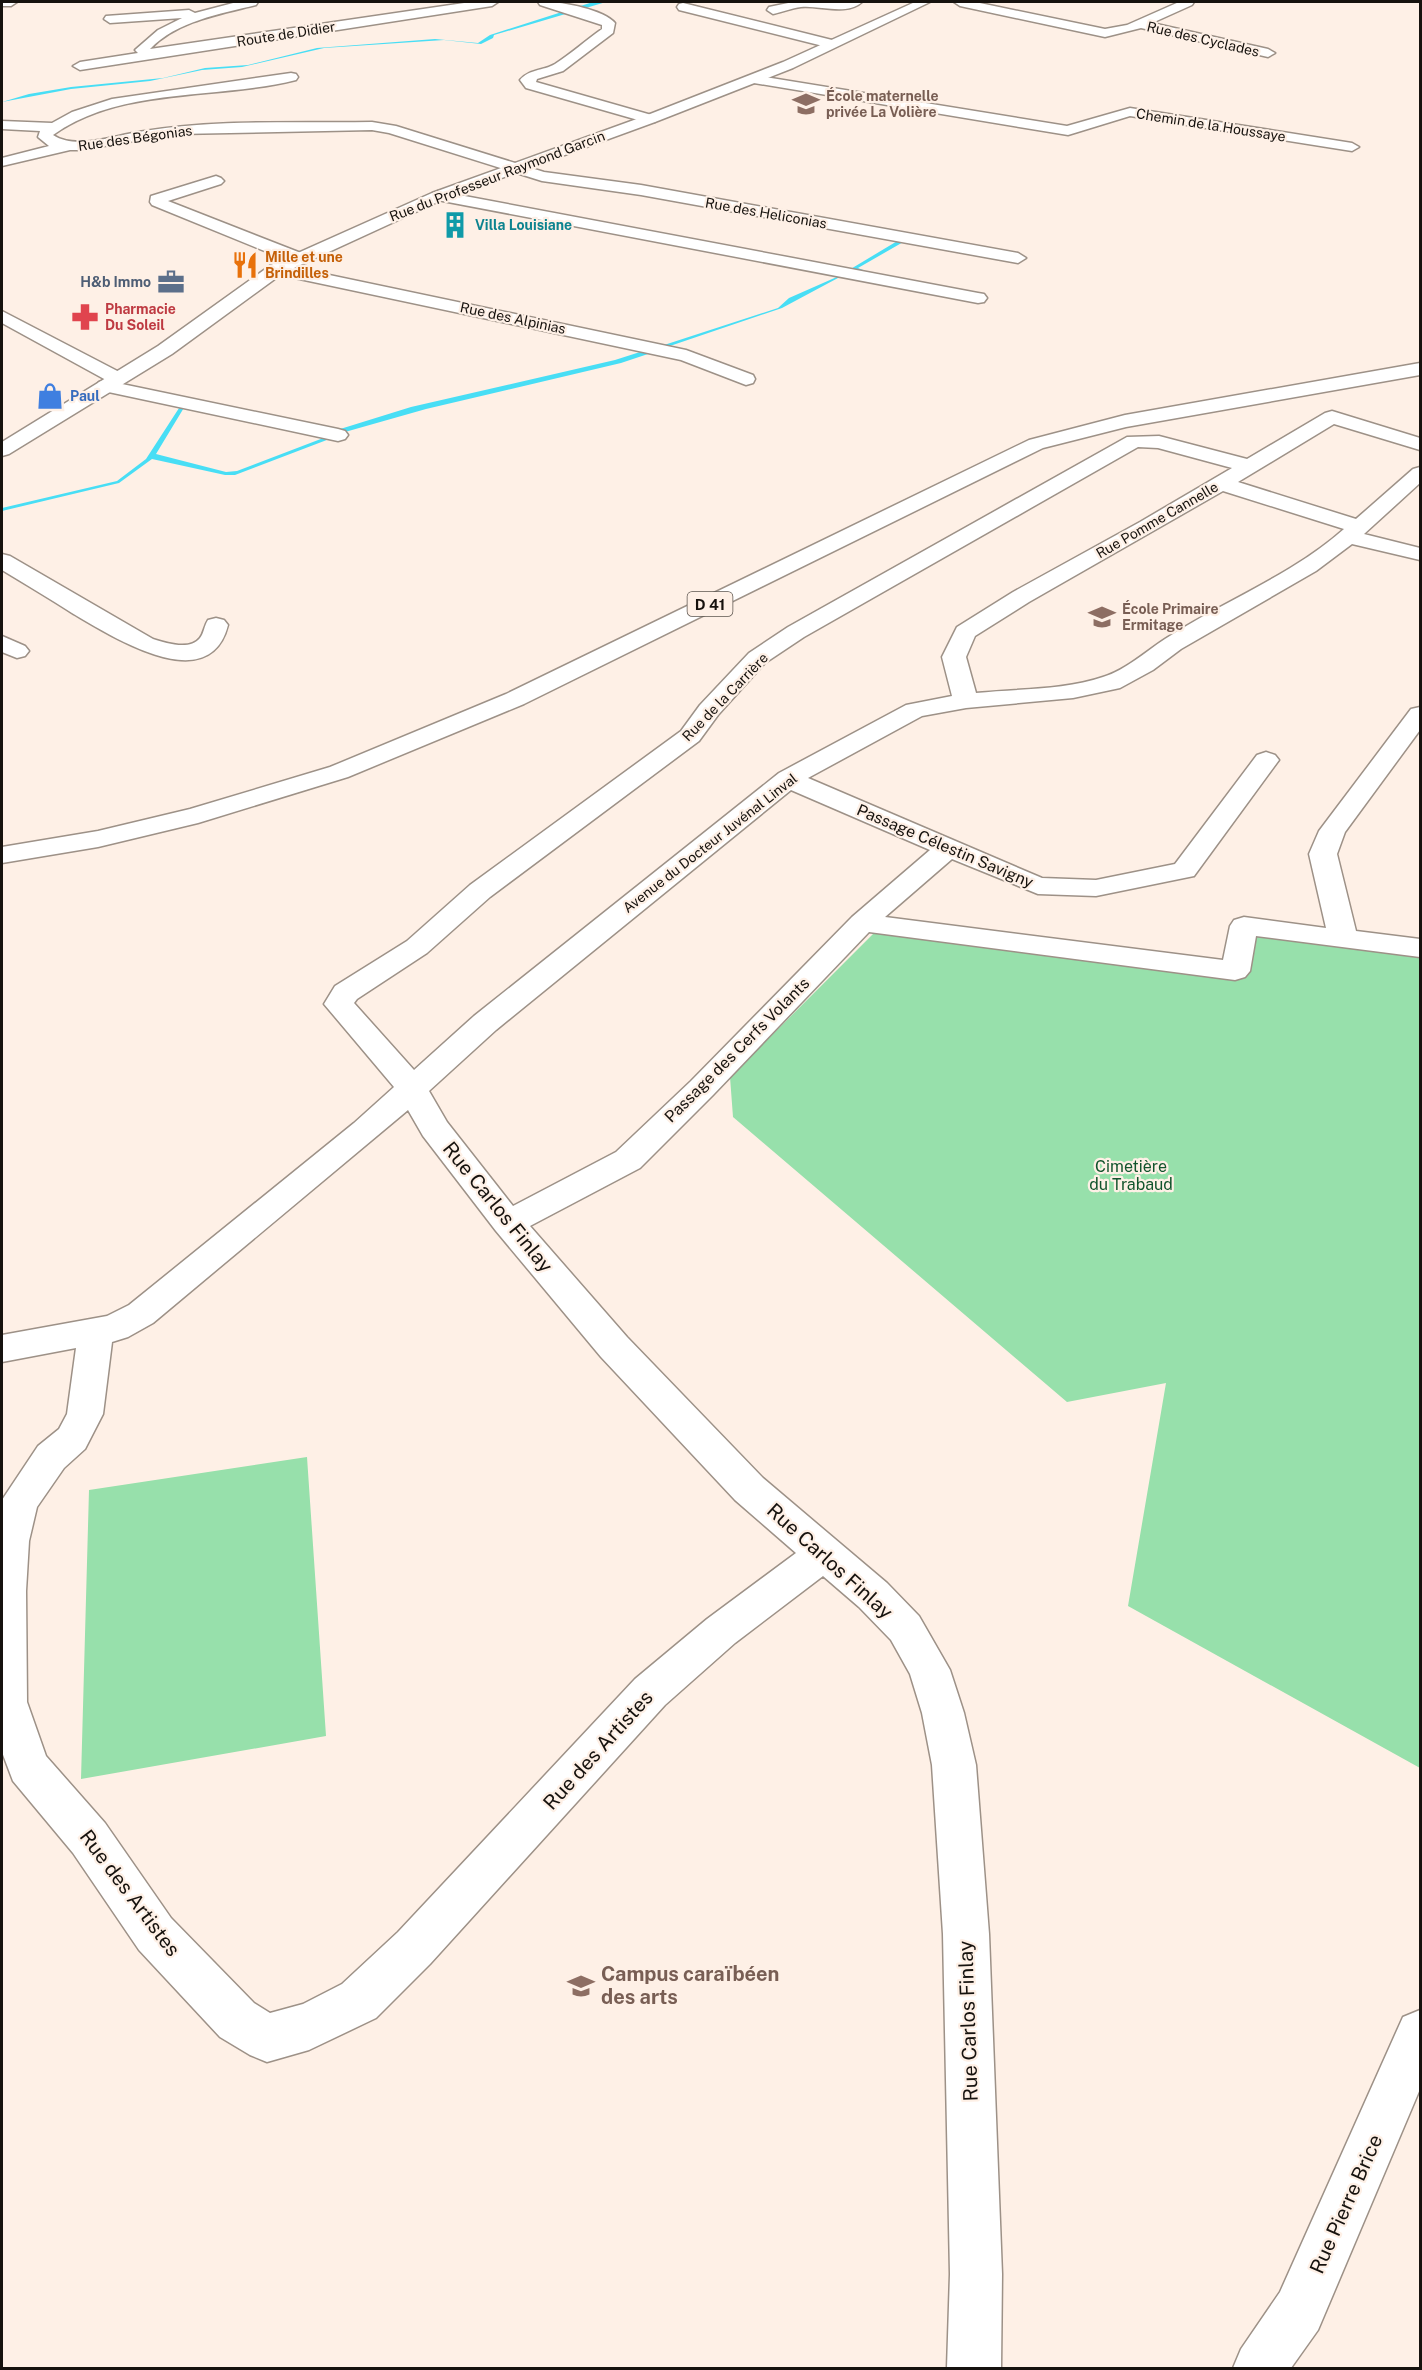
<svg xmlns="http://www.w3.org/2000/svg" width="1422" height="2370" viewBox="0 0 1422 2370" font-family="'Public Sans',sans-serif">
<style>
.green{fill:#97e0ab}
.water{fill:#48def5}
.lines{fill:none;stroke-linecap:round;stroke-linejoin:round}
.street-casing{stroke:#9d9187;stroke-width:3}
.secondary-casing{stroke:#9d9187;stroke-width:3}
.highway-casing{stroke:#9d9187;stroke-width:3}
.street{fill:#fff;fill-rule:evenodd}
.secondary{fill:#fff;fill-rule:evenodd}
.highway{fill:#fff;fill-rule:evenodd}
.labels{text-anchor:middle;dominant-baseline:central;stroke-width:4.5;stroke-linejoin:round;paint-order:stroke}
.far-street-label{font-size:14px;fill:#16120e;stroke:#fef0e6}
.far-education-label{font-size:14px;font-weight:bold;fill:#785e54;stroke:#fef0e6;text-anchor:start}
.far-culture-label{font-size:14px;font-weight:bold;fill:#0d838f;stroke:#fef0e6;text-anchor:start}
.far-food-label{font-size:14px;font-weight:bold;fill:#c56008;stroke:#fef0e6;text-anchor:start}
.far-service-label{font-size:14px;font-weight:bold;fill:#4e5e75;stroke:#fef0e6;text-anchor:end}
.far-health-label{font-size:14px;font-weight:bold;fill:#be3a42;stroke:#fef0e6;text-anchor:start}
.far-shop-label{font-size:14px;font-weight:bold;fill:#366cbe;stroke:#fef0e6;text-anchor:start}
.shield{fill:#fef0e6;stroke:#5c554f;stroke-width:1.5}
.shield-label{font-size:15px;font-weight:bold;fill:#16120e}
.street-label{font-size:16px;fill:#16120e;stroke:#fef0e6}
.park-label{font-size:16px;fill:#11542c;stroke:#fef0e6}
.near-street-label{font-size:20px;fill:#16120e;stroke:#fef0e6}
.near-education-label{font-size:20px;font-weight:bold;fill:#785e54;stroke:#fef0e6;text-anchor:start}
</style>
<rect width="100%" height="100%" fill="#fef0e6"/>
<path class="green" d="M877 930 1241 977 1252 933 1420 955V1768L1128 1606 1166 1383 1067 1402 733 1117 730 1077Z
M307 1457 326 1736 81 1779 89 1490Z"/>
<path class="water" d="M593 2H606L494 35 493 38 481 44 444 40 324 48 242 67 202 70 150 81 71 89 2 102 29 94 71 87 163 78 205 68 248 65 317 48 435 39 478 43 490 35Z
M899 240 905 241 858 268 863 270 851 271 782 308 667 347 661 346 778 308 789 298 839 276Z
M640 352 648 354 621 363 426 409 345 432 337 430 411 407 615 360Z
M181 405 185 406 156 454 226 472 237 471 326 437 332 438 235 475H225L152 459 119 483 2 511V508L117 481 146 459Z"/>
<g class="lines">
<defs>
<path id="street" d="M2 2H17L11 6H2Z
M237 2H258L256 5C220 14 177 21 150 49L471 2H498L492 6 80 70 73 66 80 62 138 53 135 50 158 30 182 18 110 23 104 19 106 16 189 10 195 13Z
M538 2C556 0 603 9 615 23L613 33 563 71 537 79 536 82 655 116 657 119 655 122H645L526 88 520 80C529 69 543 71 555 64 571 54 586 40 602 29V25L540 5Z
M793 2H862C847 16 819 5 801 7 792 8 782 12 773 14L767 10 769 7Z
M954 2H975L1105 29 1127 25 1179 2H1194L1192 5 1152 23 1268 49 1275 53 1268 57 1141 28 1105 37 960 6Z
M683 3 836 41 838 44 831 48 679 10 677 7 679 4Z
M291 73 296 74 298 77 296 80C217 100 122 86 53 135 76 150 112 136 138 132 215 119 294 123 372 122L396 126 544 172 641 185 1018 253 1026 258 1018 263 641 195 542 181 389 133 372 130 177 134 80 150H70L2 166V158L49 146 38 137 40 131 2 129V121L52 123 72 112 112 99Z
M753 75 1067 126 1130 108 1352 143 1359 147 1352 151 1130 116 1068 135 748 82 746 79Z
M216 176 221 178 224 181 221 184 168 201 306 255 308 259 306 263H294L152 205 150 202 151 196Z
M438 191 978 293 984 294 987 298 984 302 978 303 432 199 430 196Z
M277 264 686 350 753 375 755 379 753 383 746 385 681 360 271 273 268 269 271 265Z
M2 311 125 375 127 379 122 384 338 429 345 431 348 435 345 439 338 441 99 390 96 386 99 382 106 380 2 323Z
M1332 411 1420 438V450L1334 424 1238 482 1356 519 1413 469 1420 467V483L1364 534 1420 548V560L1352 544 1316 571 1181 649 1153 670 1120 688 1073 698 966 708 922 716 808 778 1042 878 1096 880 1175 864 1257 755 1266 752 1275 755 1279 760 1194 876 1096 896 1038 894 952 859 885 917 1223 960 1230 926 1234 920 1244 917 1326 928 1309 854 1319 831 1411 709 1420 707V730L1345 832 1337 854 1356 931 1420 939V957L1256 936 1250 971 1245 977 1235 980 869 932 713 1095 640 1168 530 1226 627 1337 763 1478 887 1583 919 1616 950 1670 964 1713 976 1765 989 1934 1002 2274 1001 2368H947L950 2274 943 1934 932 1765 922 1713 910 1674 891 1640 859 1607 823 1576 735 1643 665 1705 430 1964 376 2018 309 2050 267 2062 250 2055 220 2037 139 1950 73 1853 13 1781 2 1752V1500L38 1446 59 1429 67 1414 76 1348 2 1362V1335L107 1316 129 1305 354 1123 394 1087 324 1004 335 986 407 941 470 885 681 731 700 705 749 653 788 627 1127 437 1159 436 1247 459 1325 413ZM1138 447 1158 448 1232 468 1140 522 1013 592 957 627 942 657 952 696 906 705 779 773 474 1016 414 1070 354 1003 357 999 427 953 490 897 699 741 718 715 765 663 804 637ZM1223 491 1344 529C1291 576 1223 601 1165 639 1145 652 1126 670 1103 677 1066 690 1015 689 976 693L966 657 975 636 1029 602ZM791 790 930 850 852 917 691 1081 616 1152 513 1206 447 1122 429 1091 496 1030ZM408 1110 423 1136 496 1231 601 1357 735 1500 796 1553 707 1619 635 1679 398 1932 342 1984 303 2004 270 2013 254 2003 171 1918 105 1823 46 1756 27 1702 26 1591 29 1541 37 1507 64 1468 85 1449 103 1414 112 1342 128 1337 153 1323Z
M2 554 10 556 153 639C166 643 190 651 200 638 204 633 204 626 208 620L216 618 224 620 228 625C209 700 110 635 72 613 49 598 25 584 2 570Z
M2 636 25 646 29 651 25 656 17 658 2 652Z
M1420 2010V2089L1318 2330 1291 2368H1233L1241 2349 1280 2292 1403 2017Z"/>
<path id="secondary" d="M915 2H930L793 68 655 122 444 199 283 273 172 354 9 454 2 456V442L158 346 271 265 432 193 645 116 783 62Z"/>
<path id="highway" d="M1420 363V375L1126 427 1043 448 524 704 348 777 198 823 98 847 2 863V847L98 831 190 809 330 767 506 694 1029 440 1125 415Z"/>
</defs>
<use href="#street" class="street-casing"/>
<use href="#secondary" class="secondary-casing"/>
<use href="#highway" class="highway-casing"/>
<use href="#street" class="street"/>
<use href="#secondary" class="secondary"/>
<use href="#highway" class="highway"/>
</g>
<defs>
<symbol id="school-bare" viewBox="-9 -9 18 18"><path d="M0-5L7-2L0 1L-7-2ZM-4 1L0 2.5L4 1V4Q0 6-4 4Z" fill="#8d6e63" stroke="#fef0e6" stroke-width="2.5" paint-order="stroke"/></symbol>
<symbol id="building-bare" viewBox="-9 -9 18 18"><path d="M-4-6H4V6H1V3H-1V6H-4ZM-2.5-4.3h1.7v1.8h-1.7ZM.8-4.3h1.7v1.8H.8ZM-2.5-1h1.7V.8h-1.7ZM.8-1h1.7V.8H.8Z" fill="#0f9aa8" stroke="#fef0e6" stroke-width="2.5" paint-order="stroke"/></symbol>
<symbol id="restaurant-bare" viewBox="-9 -9 18 18"><path d="M-5-6h1v4h1v-4h1v4h1v-4h1v5L-1.5 .5V6h-2V.5L-5-1ZM5-6V6H3V1.5H1.5Q1.5-4 5-6Z" fill="#e8710a" stroke="#fef0e6" stroke-width="2.5" paint-order="stroke"/></symbol>
<symbol id="office-bare" viewBox="-9 -9 18 18"><path d="M-6-3h4V-5.5h4V-3h4V5H-6ZM-1-4.5V-3h2v-1.5ZM-6 0V1H6V0Z" fill="#5c6f8a" stroke="#fef0e6" stroke-width="2.5" paint-order="stroke"/></symbol>
<symbol id="pharmacy-bare" viewBox="-9 -9 18 18"><path d="M-2-6h4v4h4v4h-4v4h-4v-4h-4v-4h4Z" fill="#e0444e" stroke="#fef0e6" stroke-width="2.5" paint-order="stroke"/></symbol>
<symbol id="shop-bare" viewBox="-9 -9 18 18"><path d="M-5-2.5h2.3a2.7 3.5 0 0 1 5.4 0H5L5.5 6h-11ZM-1.5-2.5h3a1.5 2.3 0 0 0-3 0Z" fill="#3f7fe0" stroke="#fef0e6" stroke-width="2.5" paint-order="stroke"/></symbol>
<symbol id="university-bare" viewBox="-9 -9 18 18"><path d="M0-5L7-2L0 1L-7-2ZM-4 1L0 2.5L4 1V4Q0 6-4 4Z" fill="#8d6e63" stroke="#fef0e6" stroke-width="2.5" paint-order="stroke"/></symbol>
</defs>
<g fill-rule="evenodd">
<use href="#school-bare" x="787" y="85" width="38" height="38"/>
<use href="#building-bare" x="436" y="206" width="38" height="38"/>
<use href="#restaurant-bare" x="226" y="246" width="38" height="38"/>
<use href="#office-bare" x="152" y="263" width="38" height="38"/>
<use href="#pharmacy-bare" x="66" y="298" width="38" height="38"/>
<use href="#shop-bare" x="31" y="377" width="38" height="38"/>
<use href="#school-bare" x="1083" y="598" width="38" height="38"/>
<use href="#university-bare" x="562" y="1967" width="38" height="38"/>
</g>
<g class="labels">
<g class="far-street-label">
<text transform="translate(286 34) rotate(-9)">Route de Didier</text>
<text transform="translate(1203 39) rotate(13)">Rue des Cyclades</text>
<text transform="translate(1211 125) rotate(9)">Chemin de la Houssaye</text>
<text transform="translate(135 138) rotate(-8)">Rue des Bégonias</text>
<text transform="translate(497 176) rotate(-21)">Rue du Professeur Raymond Garcin</text>
<text transform="translate(766 213) rotate(10)">Rue des Heliconias</text>
<text transform="translate(513 318) rotate(12)">Rue des Alpinias</text>
<text transform="translate(1157 520) rotate(-30)">Rue Pomme Cannelle</text>
<text transform="translate(725 697) rotate(-46)">Rue de la Carrière</text>
<text transform="translate(710 843) rotate(-38)">Avenue du Docteur Juvénal Linval</text>
</g>
<g class="far-education-label">
<text x="826" y="96">École maternelle<tspan x="826" dy="16">privée La Volière</tspan></text>
<text x="1122" y="609">École Primaire<tspan x="1122" dy="16">Ermitage</tspan></text>
</g>
<g class="far-culture-label">
<text x="475" y="225">Villa Louisiane</text>
</g>
<g class="far-food-label">
<text x="265" y="257">Mille et une<tspan x="265" dy="16">Brindilles</tspan></text>
</g>
<g class="far-service-label">
<text x="151" y="282">H&amp;b Immo</text>
</g>
<g class="far-health-label">
<text x="105" y="309">Pharmacie<tspan x="105" dy="16">Du Soleil</tspan></text>
</g>
<g class="far-shop-label">
<text x="70" y="396">Paul</text>
</g>
<rect class="shield" x="687.5" y="592" width="45" height="24" rx="4.5"/>
<g class="shield-label">
<text x="710" y="604">D 41</text>
</g>
<g class="street-label">
<text transform="translate(945 846) rotate(23)">Passage Célestin Savigny</text>
<text transform="translate(737 1050) rotate(-45)">Passage des Cerfs Volants</text>
</g>
<g class="park-label">
<text x="1131" y="1166">Cimetière<tspan x="1131" dy="18">du Trabaud</tspan></text>
</g>
<g class="near-street-label">
<text transform="translate(498 1207) rotate(51)">Rue Carlos Finlay</text>
<text transform="translate(830 1561) rotate(42)">Rue Carlos Finlay</text>
<text transform="translate(598 1750) rotate(-48)">Rue des Artistes</text>
<text transform="translate(130 1893) rotate(53)">Rue des Artistes</text>
<text transform="translate(968 2021) rotate(-92)">Rue Carlos Finlay</text>
<text transform="translate(1346 2204) rotate(-66)">Rue Pierre Brice</text>
</g>
<g class="near-education-label">
<text x="601" y="1974">Campus caraïbéen<tspan x="601" dy="23">des arts</tspan></text>
</g>
</g>
<rect width="1422" height="2370" fill="none" stroke="#16120e" stroke-width="6"/>
</svg>
